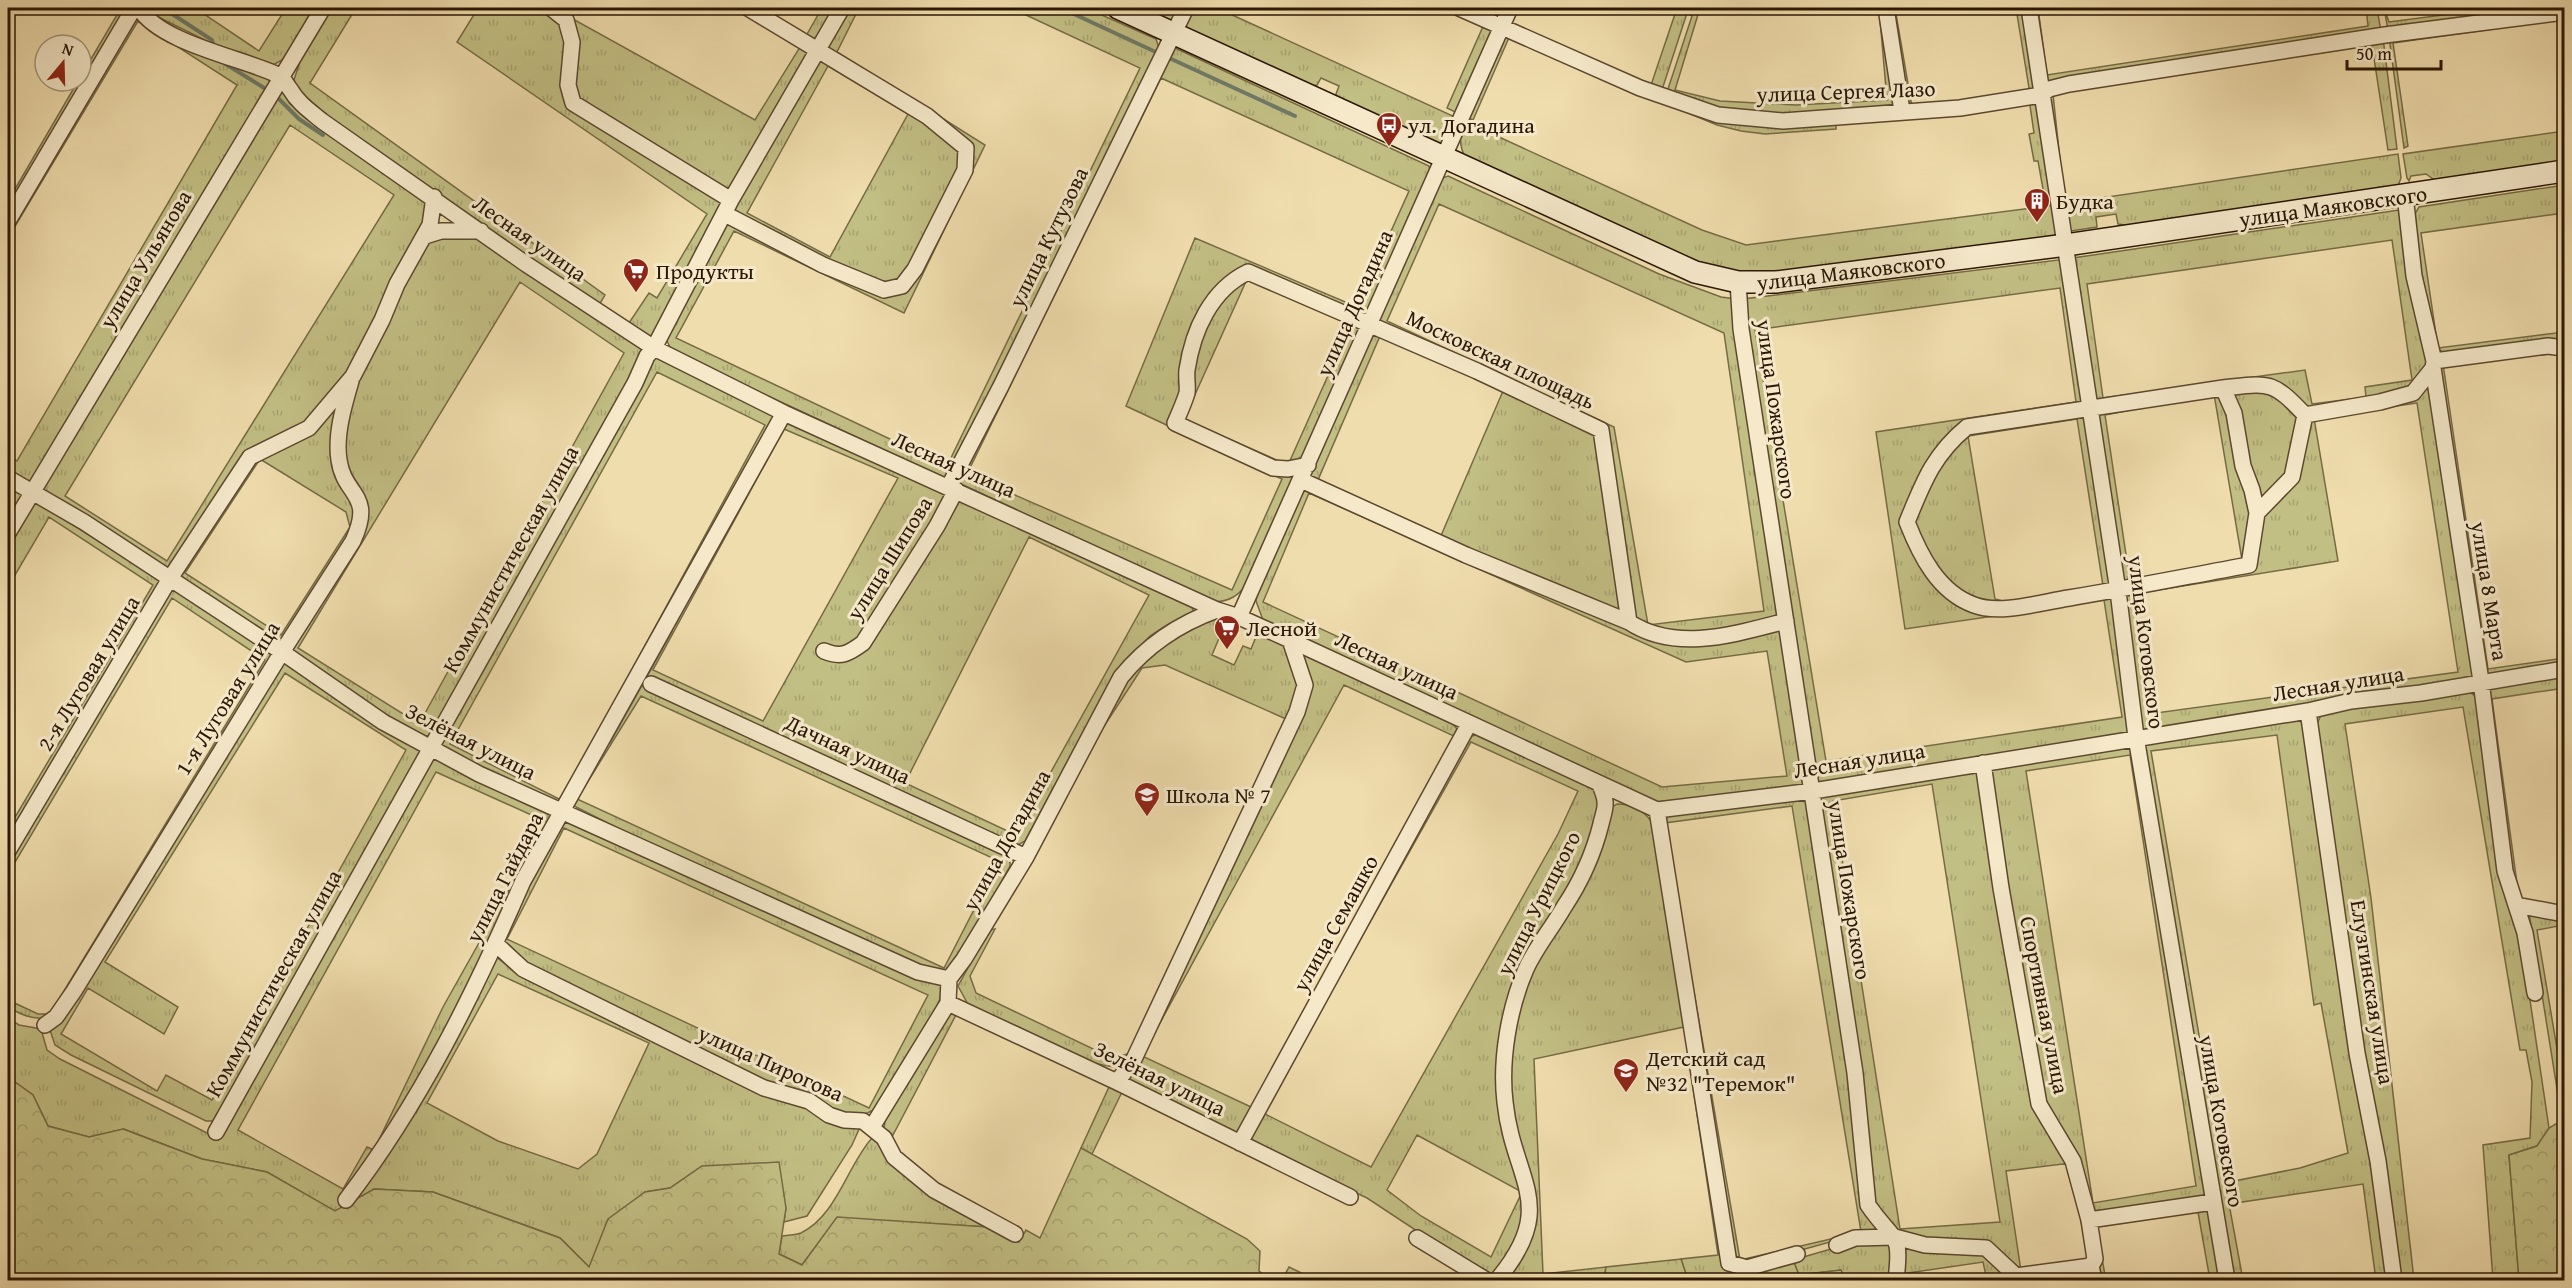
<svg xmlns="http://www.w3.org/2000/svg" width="2572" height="1288" viewBox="0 0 2572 1288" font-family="'Gentium Book Plus',serif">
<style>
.grass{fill:url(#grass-tufts);stroke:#766b44;stroke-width:1.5;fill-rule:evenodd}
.forest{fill:url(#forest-crowns);stroke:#766b44;stroke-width:1.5}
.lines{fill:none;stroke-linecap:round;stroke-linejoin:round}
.stream{stroke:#6e7a67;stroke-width:4}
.street-casing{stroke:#5c482f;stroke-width:18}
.secondary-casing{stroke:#2a1705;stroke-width:24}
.street{stroke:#f5e9ca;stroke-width:15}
.secondary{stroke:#f5e9ca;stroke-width:21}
.labels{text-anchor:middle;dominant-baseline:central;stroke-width:6;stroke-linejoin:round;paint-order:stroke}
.street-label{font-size:22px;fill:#2a1705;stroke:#f5e9ca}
.poi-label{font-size:22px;fill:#2a1705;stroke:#f5e9ca;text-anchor:start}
</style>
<defs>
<pattern id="grass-tufts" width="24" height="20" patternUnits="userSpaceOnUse" patternTransform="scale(1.5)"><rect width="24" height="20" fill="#c2bf84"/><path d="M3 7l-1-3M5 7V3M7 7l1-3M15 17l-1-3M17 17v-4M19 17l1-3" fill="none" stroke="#a7a370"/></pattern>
<pattern id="forest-crowns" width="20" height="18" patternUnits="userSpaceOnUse" patternTransform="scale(1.5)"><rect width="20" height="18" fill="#c2bf84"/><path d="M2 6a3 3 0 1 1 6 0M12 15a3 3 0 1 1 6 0" fill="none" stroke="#a7a370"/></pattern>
</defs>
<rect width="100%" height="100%" fill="#f0ddad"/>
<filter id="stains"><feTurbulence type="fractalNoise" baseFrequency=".00333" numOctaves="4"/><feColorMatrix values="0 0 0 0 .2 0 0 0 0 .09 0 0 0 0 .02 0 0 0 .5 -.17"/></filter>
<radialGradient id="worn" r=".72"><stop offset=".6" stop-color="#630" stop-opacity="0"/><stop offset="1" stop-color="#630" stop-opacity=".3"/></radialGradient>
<path class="grass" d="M121 8H129L8 213V201L78 81H81V76Z
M148 8H195L259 51 286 8H315L284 59 273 65 223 49 150 13Z
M331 8H356L310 83 605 295 598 307 324 115 300 94 293 83 301 58Z
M478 8H577L571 18 755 120 800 47 809 54 655 335 648 336 627 326 649 293 657 298 707 214 457 42Z
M822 8H836L816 43 806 36Z
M850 8H859L837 52 985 145 904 313 734 231 676 338 947 466 1140 68 1011 8H1086L1156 39 1160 51 951 474 944 478 672 351 666 339 737 201ZM828 66 908 114 830 257 747 213Z
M1190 8H1217L1455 117 1445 139 1436 147 1341 103 1336 94 1339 86 1321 78 1317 85 1306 87 1183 30Z
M1677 8H1700L1675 90 1720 101 1796 105 1887 100 1879 8 1898 108 1784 118 1719 111 1666 95 1692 16 1687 13 1661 93 1650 88Z
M1888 8H1895L1912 107 1904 108Z
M2016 8H2025L2036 93 2030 94Z
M2032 8H2038L2047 75 2368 26 2366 8H2377L2381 32 2043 87Z
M2384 8 2389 22 2497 8H2564L2388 30Z
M134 18H139L267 78 271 83 31 482 23 483 8 473V456L17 461 237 85 138 21 8 238V228Z
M2564 19 2393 43 2408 146 2404 148 2389 37Z
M1485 22 1496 27 1457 113 1447 108Z
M1505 31 1511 33 1473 120 1466 117Z
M2383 38 2397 149 2388 150 2372 45 2053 94 2064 198H2061L2049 91Z
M1175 48 1429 166 1431 176 1248 583C1238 596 1230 601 1215 602L959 483 1167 54ZM1161 78 1409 191 1357 307 1195 238 1126 406 1282 479 1232 590 967 474ZM1248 277 1352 322 1288 465 1184 419Z
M281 88 290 104 322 128 427 198 428 215 345 381 308 425 249 455 170 574 40 492ZM290 125 394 195 167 561 65 496Z
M1635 91 1717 118 2037 98 2053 198 2045 200 2038 161H2034L2029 134 2034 133 2029 99 1836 123V129L1765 134 1741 131 1717 125Z
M1464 121 1702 230 1746 245 2055 205 2059 229 2056 239 1781 275 1719 273 1466 160C1459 145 1459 137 1464 121Z
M2564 131V164L2440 184 2426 174 2411 176 2409 181 2407 178 2403 154Z
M2398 154 2401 178 2396 191 2140 227 2118 224 2116 214 2096 217 2097 227 2071 231 2060 204Z
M1448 176 1659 274 1721 297 1736 299 1781 616 1725 633 1670 636 1632 619 1605 428 1376 321 1440 179ZM1439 204 1724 333 1764 611 1648 625 1614 427 1387 321Z
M2564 185V213L2421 233 2438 348 2564 332V343L2445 355 2438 348 2420 278 2415 214 2419 207Z
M2399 210 2404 215 2430 361 2412 390 2307 412 2284 388 2095 407 2073 258ZM2392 240 2412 380 2365 387 2366 397 2312 404 2305 370 2103 398 2087 284Z
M478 236 641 346 642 352 632 379 436 730 428 736C398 735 319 672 292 653V645L366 524C374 487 344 482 344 444 343 388 399 287 429 239ZM520 282 624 353 419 724 298 648Z
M2066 259 2086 406 1966 424 1905 522 1918 558 1972 609 2116 594 2133 734 1815 785 1743 299ZM2060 288 2076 402 1876 432 1905 629 2104 600 2122 717 1826 761 1755 330Z
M1373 328 1598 433 1625 617 1467 553 1308 479ZM1380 336 1503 391 1440 538 1318 480Z
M655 356 772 413 774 421 561 804 443 748 440 742ZM657 372 765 425 561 800 450 744Z
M2443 364 2488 669 2564 658V663L2487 676 2439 373Z
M2431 374 2475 672 2468 681 2141 733 2122 593 2252 567 2260 514 2294 479 2308 417 2381 406ZM2417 403 2458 672 2149 714 2133 594 2338 561 2314 418Z
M2265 387 2302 416 2290 475 2259 507 2229 391Z
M2222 391 2254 513 2247 562 2121 588 2095 412ZM2214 394 2242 560 2130 581 2105 415Z
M343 392 336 429 354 498 356 526 279 645 175 577 253 459 310 431ZM260 459 346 512 350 527 281 635 185 573Z
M2088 414 2115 589C2069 596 1975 624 1943 580 1931 563 1921 542 1911 523L1927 481 1968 430ZM2077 419 2103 586 2010 603 1995 599 1968 436Z
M794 422 948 493 852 657 958 498 1193 606V613L1167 625 1150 636 1114 674 1025 841 1018 845 1010 842 646 676 786 423ZM784 429 898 478 763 721 653 670ZM1029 537 1149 595 1016 835 905 783Z
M8 483 22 494V502L8 525Z
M1306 485 1670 642 1783 625 1806 786 1657 802 1263 620 1256 601 1258 588ZM1309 493 1686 662 1767 651 1787 776 1662 787 1263 602Z
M33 500 164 582 8 844V829L153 585 49 517 8 587V542Z
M170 584 273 651 275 658 53 1015C38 1023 21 1015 8 1007V1000L38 1014H50L265 660 172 598 8 874V858Z
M1221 616 1227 619 1212 655 1234 665 1243 646 1251 649 1258 632 1283 644 1290 651 1298 691 1286 719 1165 665 1142 668 1103 728 1099 727C1132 665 1156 643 1221 616Z
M1302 653 1451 722 1457 729 1458 738 1239 1135 1127 1080 1302 713ZM1344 685 1454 736 1251 1107 1142 1056Z
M282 660 423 750 216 1121H206L71 1055 55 1045 49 1027ZM285 673 406 750 212 1100 166 1075 157 1091 61 1034 88 988 164 1034 178 1007 105 962Z
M2564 674V688L2492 699 2519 898 2513 885 2489 687Z
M638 684 1010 856V866L961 955 944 972 920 967 715 877 574 806 573 800ZM641 696 999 861 944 968 577 799Z
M2467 690 2479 699 2520 933 2549 1128 2537 1146 2509 1155 2519 1280H2493L2483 1145 2530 1138 2532 1082 2526 1050H2520L2463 707 2345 724 2371 898 2414 1280H2399L2361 1053 2316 726 2322 713Z
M2297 717 2306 727 2390 1280H2376L2363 1184 2229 1204 2243 1280H2232L2141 741ZM2277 735 2314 1005 2321 1003 2348 1153 2300 1168 2224 1183 2151 751Z
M1476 735 1590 786 1597 791 1600 803 1586 855 1539 935 1499 1067 1527 1201 1517 1242 1498 1269 1489 1276 1479 1272 1367 1198 1246 1141 1468 737ZM1471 742 1578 791 1558 834 1371 1167 1263 1113ZM1417 1135 1522 1192 1491 1257 1421 1216 1387 1190Z
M2134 742 2209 1200 2092 1216 2043 1101 1989 766ZM2130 755 2196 1186 2093 1203 2026 771Z
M430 754 554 816 404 1109 416 1113 495 956 519 975 750 1086C769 1104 786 1096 805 1106 828 1119 831 1129 860 1127L852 1145 807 1216 784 1222 786 1208 702 1166 670 1188 645 1192 589 1267 560 1238 433 1192 374 1189 335 1212 267 1172 202 1159 124 1129 89 1137 48 1126 33 1095 8 1077V1018L19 1025 41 1029 47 1050 60 1059 217 1138ZM436 772 547 822 443 1007 374 1150 367 1147 343 1189 238 1130ZM498 974 649 1043 597 1154 578 1169 498 1141 427 1103Z
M1980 768 1987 797 1998 888 2038 1108 2071 1163 2086 1220 2092 1259 2088 1264 2017 1274 1985 1244C1962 1245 1914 1246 1895 1233 1884 1226 1877 1215 1870 1204L1857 1072 1816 795ZM1932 784 2000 1222 1900 1229 1833 801ZM2071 1163 2088 1261 2021 1271 2006 1171Z
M1808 796 1852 1072 1865 1207 1876 1226 1887 1235H1855L1748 1265 1732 1261 1662 824 1664 814ZM1792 806 1861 1232 1740 1260 1665 823Z
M1617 804C1631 804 1643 810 1651 821L1726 1266 1746 1271 1743 1280H1688L1681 1259 1718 1255 1684 1027 1534 1059 1543 1274 1606 1267 1604 1280H1506L1521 1257 1525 1163 1512 1107 1510 1073 1513 1038 1529 974 1611 808Z
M565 818 941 985 943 992 930 1021 877 1108 862 1116H849L769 1085 753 1074 739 1070 525 965 509 952 502 937 526 882ZM564 828 928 995 869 1108 507 939Z
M2529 913 2564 919V925L2537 930 2564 1090V1119L2562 1120Z
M995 929 970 976 976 993 1112 1058 1131 1053 1120 1067C1092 1070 1001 1022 970 1008L958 986 989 930Z
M950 1011 957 1013 893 1135 884 1129 885 1121Z
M1109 1087 1122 1092 1092 1154 1081 1148Z
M872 1138 988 1227 837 1218 802 1265 779 1254 782 1236C787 1235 796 1235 801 1233 837 1215 847 1166 872 1138Z
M2210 1205 2223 1280H2210L2198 1212 2096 1227 2106 1280H2097L2092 1223Z
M1893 1240V1280H1845L1841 1270 1799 1275 1793 1260 1855 1242Z
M1900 1242 1985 1252 2015 1278 2089 1268 2091 1280H2083L2081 1273 1987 1280 1983 1262 1908 1273 1909 1280H1899Z"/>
<path class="forest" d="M1134 8H1182L1169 24Z
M8 1077 33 1095 48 1126 89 1137 123 1129 202 1159 267 1172 335 1211 374 1189 433 1192 560 1238 589 1267 608 1219 645 1192 670 1188 702 1166 779 1162 786 1208 779 1254 802 1265 837 1217 988 1227 1019 1242 1026 1230 1040 1238 1081 1148 1247 1239 1260 1251 1259 1271 1271 1280H8Z
M2564 1119V1280H2519L2509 1155 2537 1146 2549 1128Z
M1681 1259 1688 1280H1604L1606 1267Z
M1793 1260 1799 1275 1841 1270 1845 1280H1743L1746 1271Z
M1289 1267 1316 1280H1282Z"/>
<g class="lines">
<path class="stream" d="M163 8 212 40 214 48
M1061 8 1160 54
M1167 57 1295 116
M224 63 269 91
M275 95 299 119 323 135
M609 742 671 631"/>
<defs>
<path id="street" d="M139 8C160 43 242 58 278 75 284 78 286 84 290 89 298 103 310 111 322 121L526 264 654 348 784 413 1217 610 1239 617 1290 640 1657 810 1813 791 2308 711 2351 701 2421 693 2564 669
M551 8 566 20 572 42 568 85 573 103 731 200
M1459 8 1640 88 1718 115 1783 121 1960 108 2041 95 2049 89 2069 84 2385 35 2564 12
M1886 8 1902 111
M2029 8 2118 591 2136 737 2227 1280
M2405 195 2414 276 2434 361 2433 368 2481 681 2505 871 2525 933 2535 993
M725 214 823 265 884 290 902 286 915 269 965 170 966 148 927 116 748 8
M8 221 134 8
M425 236 441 231H481
M1738 282 1741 329 1855 1073 1868 1205C1894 1243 1902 1230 1896 1280
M2434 361 2548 346 2564 348
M2223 388 2234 413 2243 466 2252 490 2257 513 2249 565C2189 576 2129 588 2069 598 2042 602 2000 615 1974 605 1938 592 1920 555 1907 522 1923 483 1933 455 1967 427Z
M2223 388C2270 383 2272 380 2305 415
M1308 465 1288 469 1273 468 1175 423C1179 414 1184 403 1187 393 1188 386 1186 377 1187 370 1193 330 1211 290 1248 272L1477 371 1601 430 1629 622
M8 478 84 522 282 652 383 722 479 774 918 972 949 979
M1301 480 1466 555 1629 622C1676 653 1735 634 1786 621
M949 486 1001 386 1186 8
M2257 513 2292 477 2305 415 2380 402 2413 393 2433 368
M8 533 323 8
M1239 617 1510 8
M824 651C841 658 848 654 863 643L937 526 956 490
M651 684 1026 857
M2308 711 2357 1053 2378 1161 2394 1280
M1983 763 2001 888 2039 1104 2073 1161 2089 1220 2095 1259 2091 1266 2094 1280
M1657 810 1729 1263 1747 1268 1797 1254
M8 851 169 580 250 457 309 428 353 376 382 320 397 284 430 225 434 197
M2516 905 2564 914
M496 944 523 969 764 1088 809 1101 829 1115 844 1120 863 1121 884 1138 894 1157 934 1190 1015 1234
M948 1003 1117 1082 1350 1197
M45 1025 56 1017 74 991 282 652 353 541C375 493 344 497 339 460 335 435 344 405 351 381
M1117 1082 1134 1059 1297 712 1305 685 1290 640
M872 1127 948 1003 949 979 964 959 1026 857 1121 677C1147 645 1178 624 1217 610
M216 1132 635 383 647 356 654 348 731 200 842 8
M1240 1143 1469 724
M346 1200C420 1104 475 992 523 881L784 413
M2089 1220 2213 1202
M1417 1238 1486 1280
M1837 1245 1855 1238 1895 1237 1925 1245 1986 1248 2016 1276 2091 1266
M1497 1280C1560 1205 1513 1181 1505 1102 1500 1060 1509 1008 1526 969 1536 947 1552 928 1564 907 1580 883 1594 852 1601 824 1602 818 1606 809 1605 802 1605 797 1602 790 1600 785"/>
<path id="secondary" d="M1118 8 1695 272 1738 282H1776L2066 245 2564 171"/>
</defs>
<use href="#street" class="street-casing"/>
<use href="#secondary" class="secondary-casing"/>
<use href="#street" class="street"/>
<use href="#secondary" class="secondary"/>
</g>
<defs>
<symbol id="bus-pin" viewBox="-11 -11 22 30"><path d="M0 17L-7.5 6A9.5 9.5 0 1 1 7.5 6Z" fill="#8f2418" stroke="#f5e9ca"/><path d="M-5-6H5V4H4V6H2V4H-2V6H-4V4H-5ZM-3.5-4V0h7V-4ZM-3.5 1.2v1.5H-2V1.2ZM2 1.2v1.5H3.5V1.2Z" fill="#fff"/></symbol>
<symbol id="building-pin" viewBox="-11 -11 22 30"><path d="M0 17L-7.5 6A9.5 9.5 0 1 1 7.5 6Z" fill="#8f2418" stroke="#f5e9ca"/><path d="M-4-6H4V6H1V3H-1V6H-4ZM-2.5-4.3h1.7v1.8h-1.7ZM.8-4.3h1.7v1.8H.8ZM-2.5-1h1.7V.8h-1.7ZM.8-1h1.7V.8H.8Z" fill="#fff"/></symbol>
<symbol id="supermarket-pin" viewBox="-11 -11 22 30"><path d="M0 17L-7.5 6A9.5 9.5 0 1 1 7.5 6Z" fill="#8f2418" stroke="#f5e9ca"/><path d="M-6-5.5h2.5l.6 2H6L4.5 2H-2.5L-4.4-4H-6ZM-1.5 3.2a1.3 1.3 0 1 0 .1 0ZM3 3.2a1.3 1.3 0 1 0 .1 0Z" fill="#fff"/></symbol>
<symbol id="school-pin" viewBox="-11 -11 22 30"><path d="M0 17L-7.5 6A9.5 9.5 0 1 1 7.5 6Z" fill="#8f2418" stroke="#f5e9ca"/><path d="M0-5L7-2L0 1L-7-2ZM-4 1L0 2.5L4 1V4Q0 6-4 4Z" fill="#fff"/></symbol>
</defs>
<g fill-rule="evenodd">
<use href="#bus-pin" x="1374" y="110" width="30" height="40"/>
<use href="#building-pin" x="2022" y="186" width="30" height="40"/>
<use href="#supermarket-pin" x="621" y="256" width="30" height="40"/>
<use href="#supermarket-pin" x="1212" y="613" width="30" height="40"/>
<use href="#school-pin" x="1132" y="780" width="30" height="40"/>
<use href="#school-pin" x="1611" y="1056" width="30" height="40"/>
</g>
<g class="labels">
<g class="street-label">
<text transform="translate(1846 91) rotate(-2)">улица Сергея Лазо</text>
<text transform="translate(2333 206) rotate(-8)">улица Маяковского</text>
<text transform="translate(1048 237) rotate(-64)">улица Кутузова</text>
<text transform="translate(530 238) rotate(35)">Лесная улица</text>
<text transform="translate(145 259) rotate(-59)">улица Ульянова</text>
<text transform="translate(1851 271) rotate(-7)">улица Маяковского</text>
<text transform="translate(1354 303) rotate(-66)">улица Догадина</text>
<text transform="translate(1501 359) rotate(25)">Московская площадь</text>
<text transform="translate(1777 409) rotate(82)">улица Пожарского</text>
<text transform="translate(954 464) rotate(24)">Лесная улица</text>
<text transform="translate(889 558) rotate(-58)">улица Шипова</text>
<text transform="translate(510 559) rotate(-61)">Коммунистическая улица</text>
<text transform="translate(2490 591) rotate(81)">улица 8 Марта</text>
<text transform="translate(2147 642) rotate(83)">улица Котовского</text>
<text transform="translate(1397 665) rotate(25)">Лесная улица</text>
<text transform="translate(88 673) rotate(-59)">2-я Луговая улица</text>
<text transform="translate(2338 683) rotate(-9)">Лесная улица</text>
<text transform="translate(227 698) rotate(-58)">1-я Луговая улица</text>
<text transform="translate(471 741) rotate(27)">Зелёная улица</text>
<text transform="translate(848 749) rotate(25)">Дачная улица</text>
<text transform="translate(1859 760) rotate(-9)">Лесная улица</text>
<text transform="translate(1006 840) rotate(-61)">улица Догадина</text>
<text transform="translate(504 877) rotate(-63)">улица Гайдара</text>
<text transform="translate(1850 890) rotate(81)">улица Пожарского</text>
<text transform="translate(1538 903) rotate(-63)">улица Урицкого</text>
<text transform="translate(1335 923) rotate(-61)">улица Семашко</text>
<text transform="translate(273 983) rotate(-61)">Коммунистическая улица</text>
<text transform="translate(2373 992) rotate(81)">Елузгинская улица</text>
<text transform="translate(2045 1005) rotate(79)">Спортивная улица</text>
<text transform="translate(771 1063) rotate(24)">улица Пирогова</text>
<text transform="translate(1160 1078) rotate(26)">Зелёная улица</text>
<text transform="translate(2222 1121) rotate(80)">улица Котовского</text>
</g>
<g class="poi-label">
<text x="1408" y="125">ул. Догадина</text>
<text x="2056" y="201">Будка</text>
<text x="656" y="271">Продукты</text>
<text x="1246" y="628">Лесной</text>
<text x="1166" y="795">Школа № 7</text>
<text x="1646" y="1058">Детский сад<tspan x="1646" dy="25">№32 "Теремок"</tspan></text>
</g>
</g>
<rect width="2572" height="1288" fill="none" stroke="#f0ddad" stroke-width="30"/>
<rect x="9" y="9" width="2554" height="1270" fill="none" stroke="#2a1705" stroke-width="3"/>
<rect x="15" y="15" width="2542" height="1258" fill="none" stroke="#2a1705" stroke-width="1.5"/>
<g transform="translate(63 63) rotate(19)"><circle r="28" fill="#f5e9ca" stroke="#a4957b" stroke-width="1.5"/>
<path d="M0-4.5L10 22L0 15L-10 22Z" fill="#8f2418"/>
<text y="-9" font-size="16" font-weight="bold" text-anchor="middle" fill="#2a1705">N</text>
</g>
<path d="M2347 60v9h94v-9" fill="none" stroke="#2a1705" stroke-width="3"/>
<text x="2356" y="60" font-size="18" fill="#2a1705" stroke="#f5e9ca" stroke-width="4.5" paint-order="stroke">50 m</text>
<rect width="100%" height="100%" filter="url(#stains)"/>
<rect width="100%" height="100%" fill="url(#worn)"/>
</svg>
